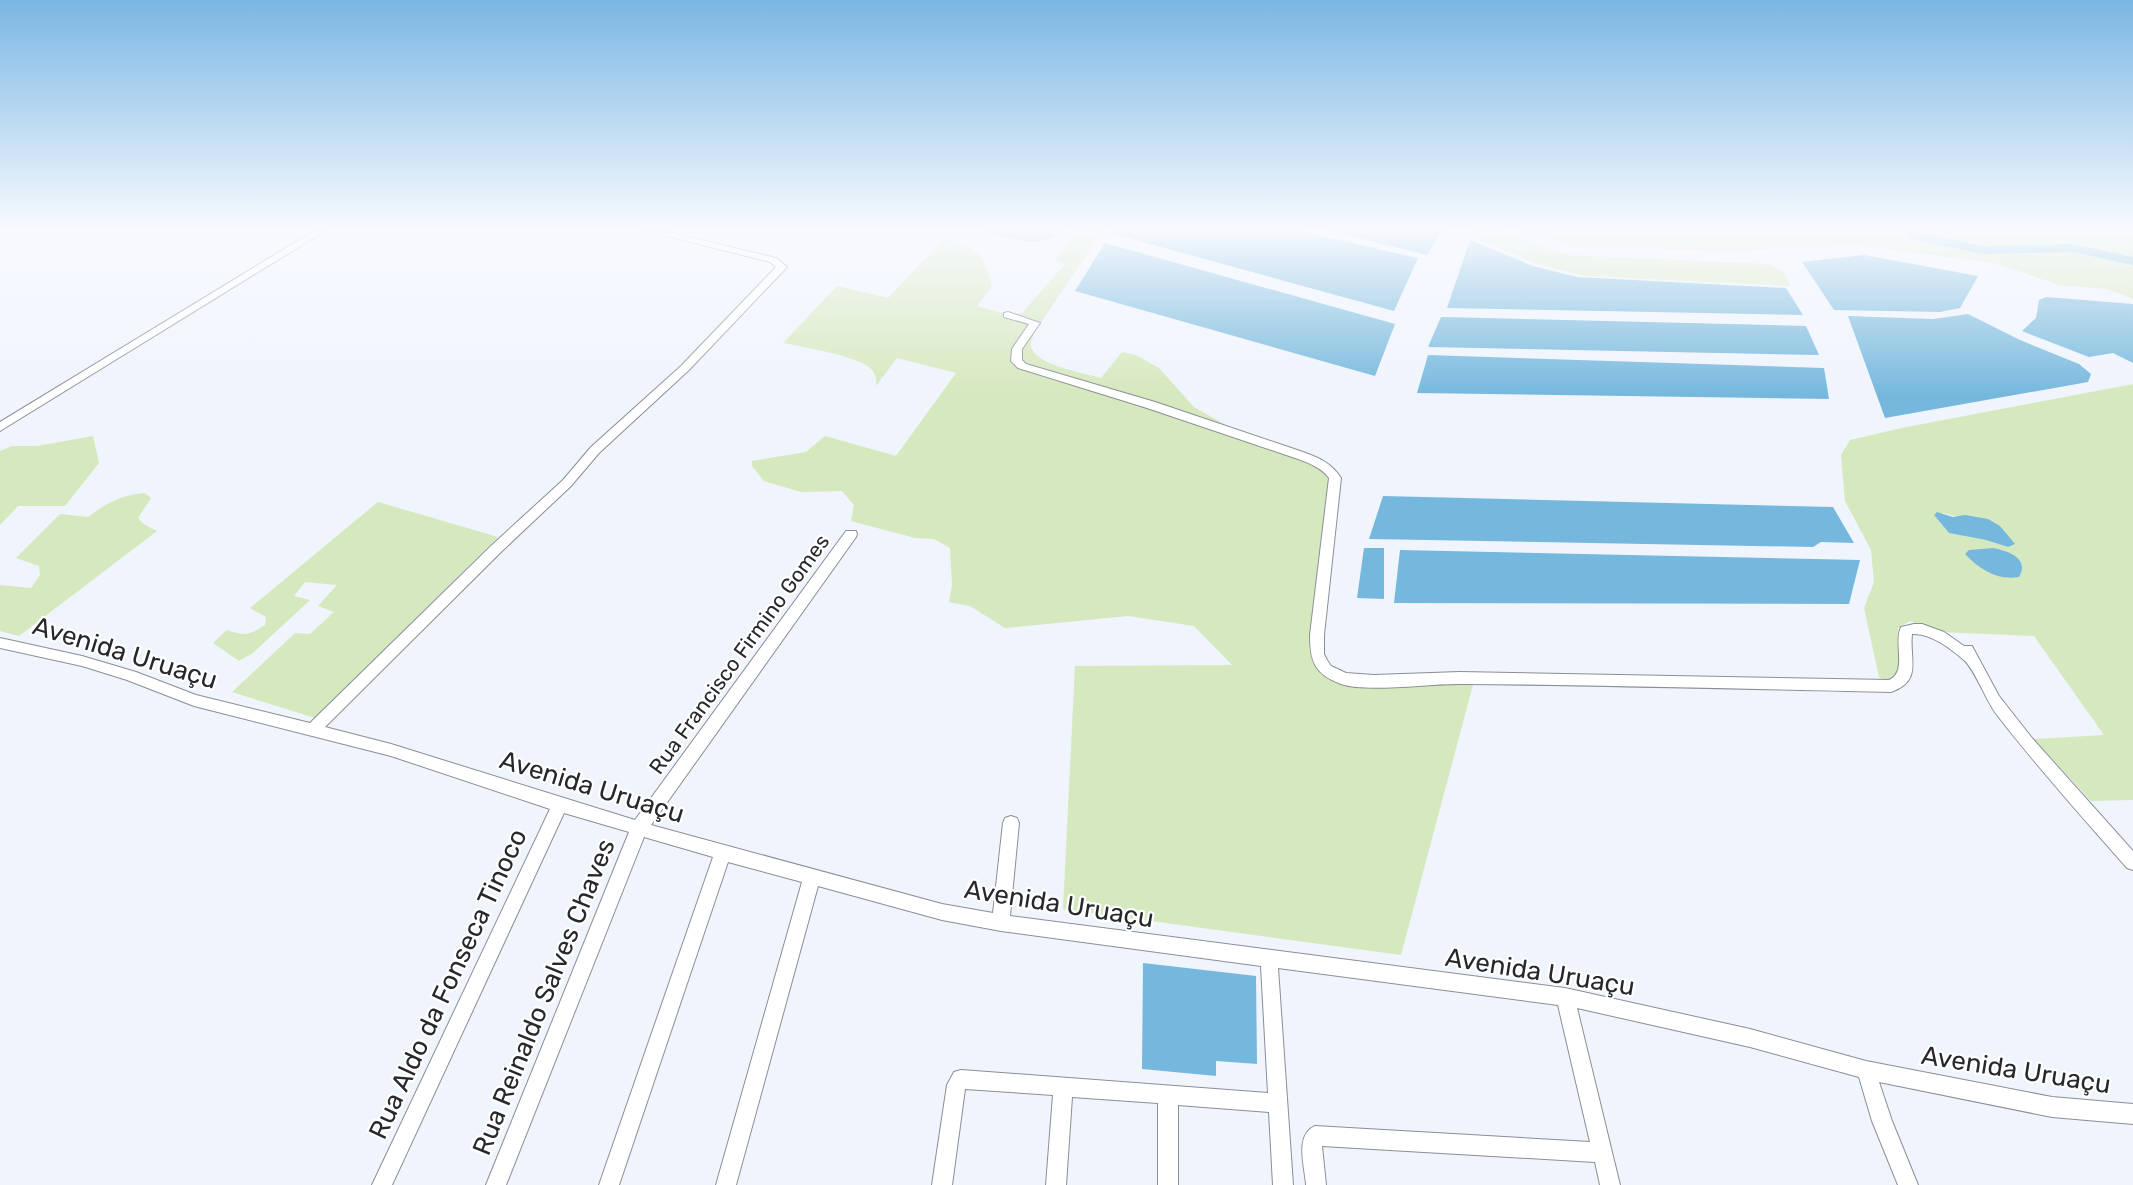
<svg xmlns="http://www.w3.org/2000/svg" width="2133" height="1185" viewBox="0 0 2133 1185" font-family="Rubik,sans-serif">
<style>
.green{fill:#d6e8bd;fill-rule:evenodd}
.water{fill:#76b8dd}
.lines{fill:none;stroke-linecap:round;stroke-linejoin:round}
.river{fill:#76b8dd;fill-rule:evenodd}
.minor-casing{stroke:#8a8e96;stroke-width:2}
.minor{fill:#fff;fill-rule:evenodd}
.labels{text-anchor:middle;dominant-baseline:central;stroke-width:4.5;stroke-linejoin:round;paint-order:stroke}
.street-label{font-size:21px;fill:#26282b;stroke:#fff}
.near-street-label{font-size:26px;fill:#26282b;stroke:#fff}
</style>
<rect width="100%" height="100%" fill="#eff4fd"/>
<path class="green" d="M1077 229H1104L1035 331C1033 337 1029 344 1032 349 1040 366 1084 373 1101 378L1122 352 1136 355 1159 368 1194 407 1250 439 1296 454 1335 478 1317 635 1326 670 1381 685H1473L1401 955 1063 909 1075 666 1232 665 1194 626 1128 616 1005 628 970 606 949 602 952 585 950 548 934 539 915 538 851 521 854 505 842 491 801 492 764 481 752 466V461L806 452 825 436 896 456 956 373 897 358 876 386C877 380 876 374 871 369 858 356 803 347 783 343L837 286 888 298 945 238C976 248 984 253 992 286L977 306 1008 315 1022 313 1065 264 1055 261Z
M1479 229H1497L1568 255 1770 264 1784 272 1790 286 1584 276 1537 264 1470 236Z
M1519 229H2133V299L2107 289 2059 285 1994 263 1853 245 1735 251 1575 247Z
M2133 384V800L2091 801 2034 739 2104 735 2034 636 1940 632 1910 621 1898 628V676L1886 682 1879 677 1864 608 1874 582 1871 550 1845 501 1841 455 1850 440 1902 428ZM1943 513 1958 517 2008 547 1986 540 1949 533 1934 515Z
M93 436 99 463 65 506H18L0 525V451L12 446H37Z
M145 493 151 498 138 518 145 525 157 531 19 636 0 631V585L31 588 40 575 39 566 16 558 60 514 88 517C107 503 121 495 145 493Z
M378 502 498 537 315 718 232 692 295 633 310 634 334 612 318 606 337 585 305 582 294 596 310 600 253 653 239 661 213 643 227 630C244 636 249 636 265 625L266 617 250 608Z"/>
<path class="water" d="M984 229H1066C1038 252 1014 239 983 230Z
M1118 229H1290L1418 258 1394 311 1114 234Z
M1323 229H1437L1442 231 1427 255Z
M1470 240 1533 266 1577 277 1786 288 1803 315 1447 308Z
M1105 243 1395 324 1375 376 1075 291Z
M1864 255 1978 276 1960 308 1940 312 1834 310 1802 262Z
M2046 297 2133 304V363L2113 353 2089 357 2022 331 2036 318 2039 300Z
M1968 314 2020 340 2079 364 2091 374 2088 382 1885 418 1848 316 1933 319Z
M1441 317 1806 326 1819 355 1428 347Z
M1428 355 1824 368 1829 399 1417 393Z
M1383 496 1833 507 1854 543 1821 542 1813 547 1369 539Z
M1937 512 1953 517 1965 515 1988 519 2000 526 2015 544 2008 547 1986 540 1949 533 1934 515Z
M1364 548H1384V599L1357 598Z
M1993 548C2008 551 2030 558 2019 577 1998 581 1979 569 1965 554L1969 550Z
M1400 550 1860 560 1849 604 1394 603Z
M1143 963 1256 976 1257 1064 1216 1061V1076L1142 1069Z"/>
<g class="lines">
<path class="river" d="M1906 229H1918L1921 233 1984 246 2072 244 2133 257V265L2072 252 1984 254 1912 239Z"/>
<defs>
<path id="minor" d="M317 229H328L0 431V422Z
M639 229H655L776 258 787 267 689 370 599 453 571 486 502 551 325 727 391 744 635 820 846 531H856L857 534 856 537 651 825 942 904 993 913 1003 823 1005 818 1011 816 1017 818 1019 823 1010 916 1565 988 1750 1029 1866 1061 2052 1097 2133 1104V1124L2052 1117 1879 1082 1892 1121 1918 1185H1898L1872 1121 1859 1077 1750 1047 1577 1008 1620 1185H1600L1595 1162 1322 1146 1326 1185H1306C1305 1167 1294 1135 1315 1126L1590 1142 1558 1005 1278 968 1293 1185H1273L1269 1112 1178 1105V1185H1158V1103L1072 1097 1066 1185H1046L1053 1095 965 1089 952 1185H932L947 1085 954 1072 961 1070 1268 1093 1261 966 1001 931 942 920 818 886 736 1185H716L802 882 728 862 619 1185H599L713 857 644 837 506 1185H486L629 832 564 813 392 1185H372L550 809 391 756 194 706 127 680 82 666 0 648V638L82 656 136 672 196 695 310 723 492 545 563 480 591 447 681 366 776 267 770 262Z
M1008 312 1040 323 1022 349V360L1026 364 1155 402 1300 451C1317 457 1331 462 1341 478L1324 635V654L1327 660 1331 666 1346 673 1374 675 1460 672 1889 680C1908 671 1893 644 1901 627L1914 624H1922L1944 632 1964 646H1972L1999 696 2032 738 2133 851V870L2127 868C2083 818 2038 768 1997 715 1986 701 1975 670 1964 660 1951 649 1931 633 1912 634 1909 659 1923 681 1891 692 1748 689 1606 685 1463 684 1432 683 1368 693 1341 684 1314 674 1310 661 1310 635L1329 478C1320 466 1306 462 1292 457L1147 408 1018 368 1011 361 1012 349 1029 324 1004 317V313Z"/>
</defs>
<use href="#minor" class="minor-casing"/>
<use href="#minor" class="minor"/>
</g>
<linearGradient id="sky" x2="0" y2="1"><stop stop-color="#7ab6e4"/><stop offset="0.58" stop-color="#f8fafe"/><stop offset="1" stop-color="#f8fafe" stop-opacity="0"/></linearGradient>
<rect width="2133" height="395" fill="url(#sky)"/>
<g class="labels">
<g class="street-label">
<text transform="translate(739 654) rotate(-54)">Rua Francisco Firmino Gomes</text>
</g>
<g class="near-street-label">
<text transform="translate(125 653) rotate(17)">Avenida Uruaçu</text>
<text transform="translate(592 787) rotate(17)">Avenida Uruaçu</text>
<text transform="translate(1059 904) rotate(9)">Avenida Uruaçu</text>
<text transform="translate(1540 972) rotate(9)">Avenida Uruaçu</text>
<text transform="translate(448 984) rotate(-65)">Rua Aldo da Fonseca Tinoco</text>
<text transform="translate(544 997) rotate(-68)">Rua Reinaldo Salves Chaves</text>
<text transform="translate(2016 1070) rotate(9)">Avenida Uruaçu</text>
</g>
</g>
</svg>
